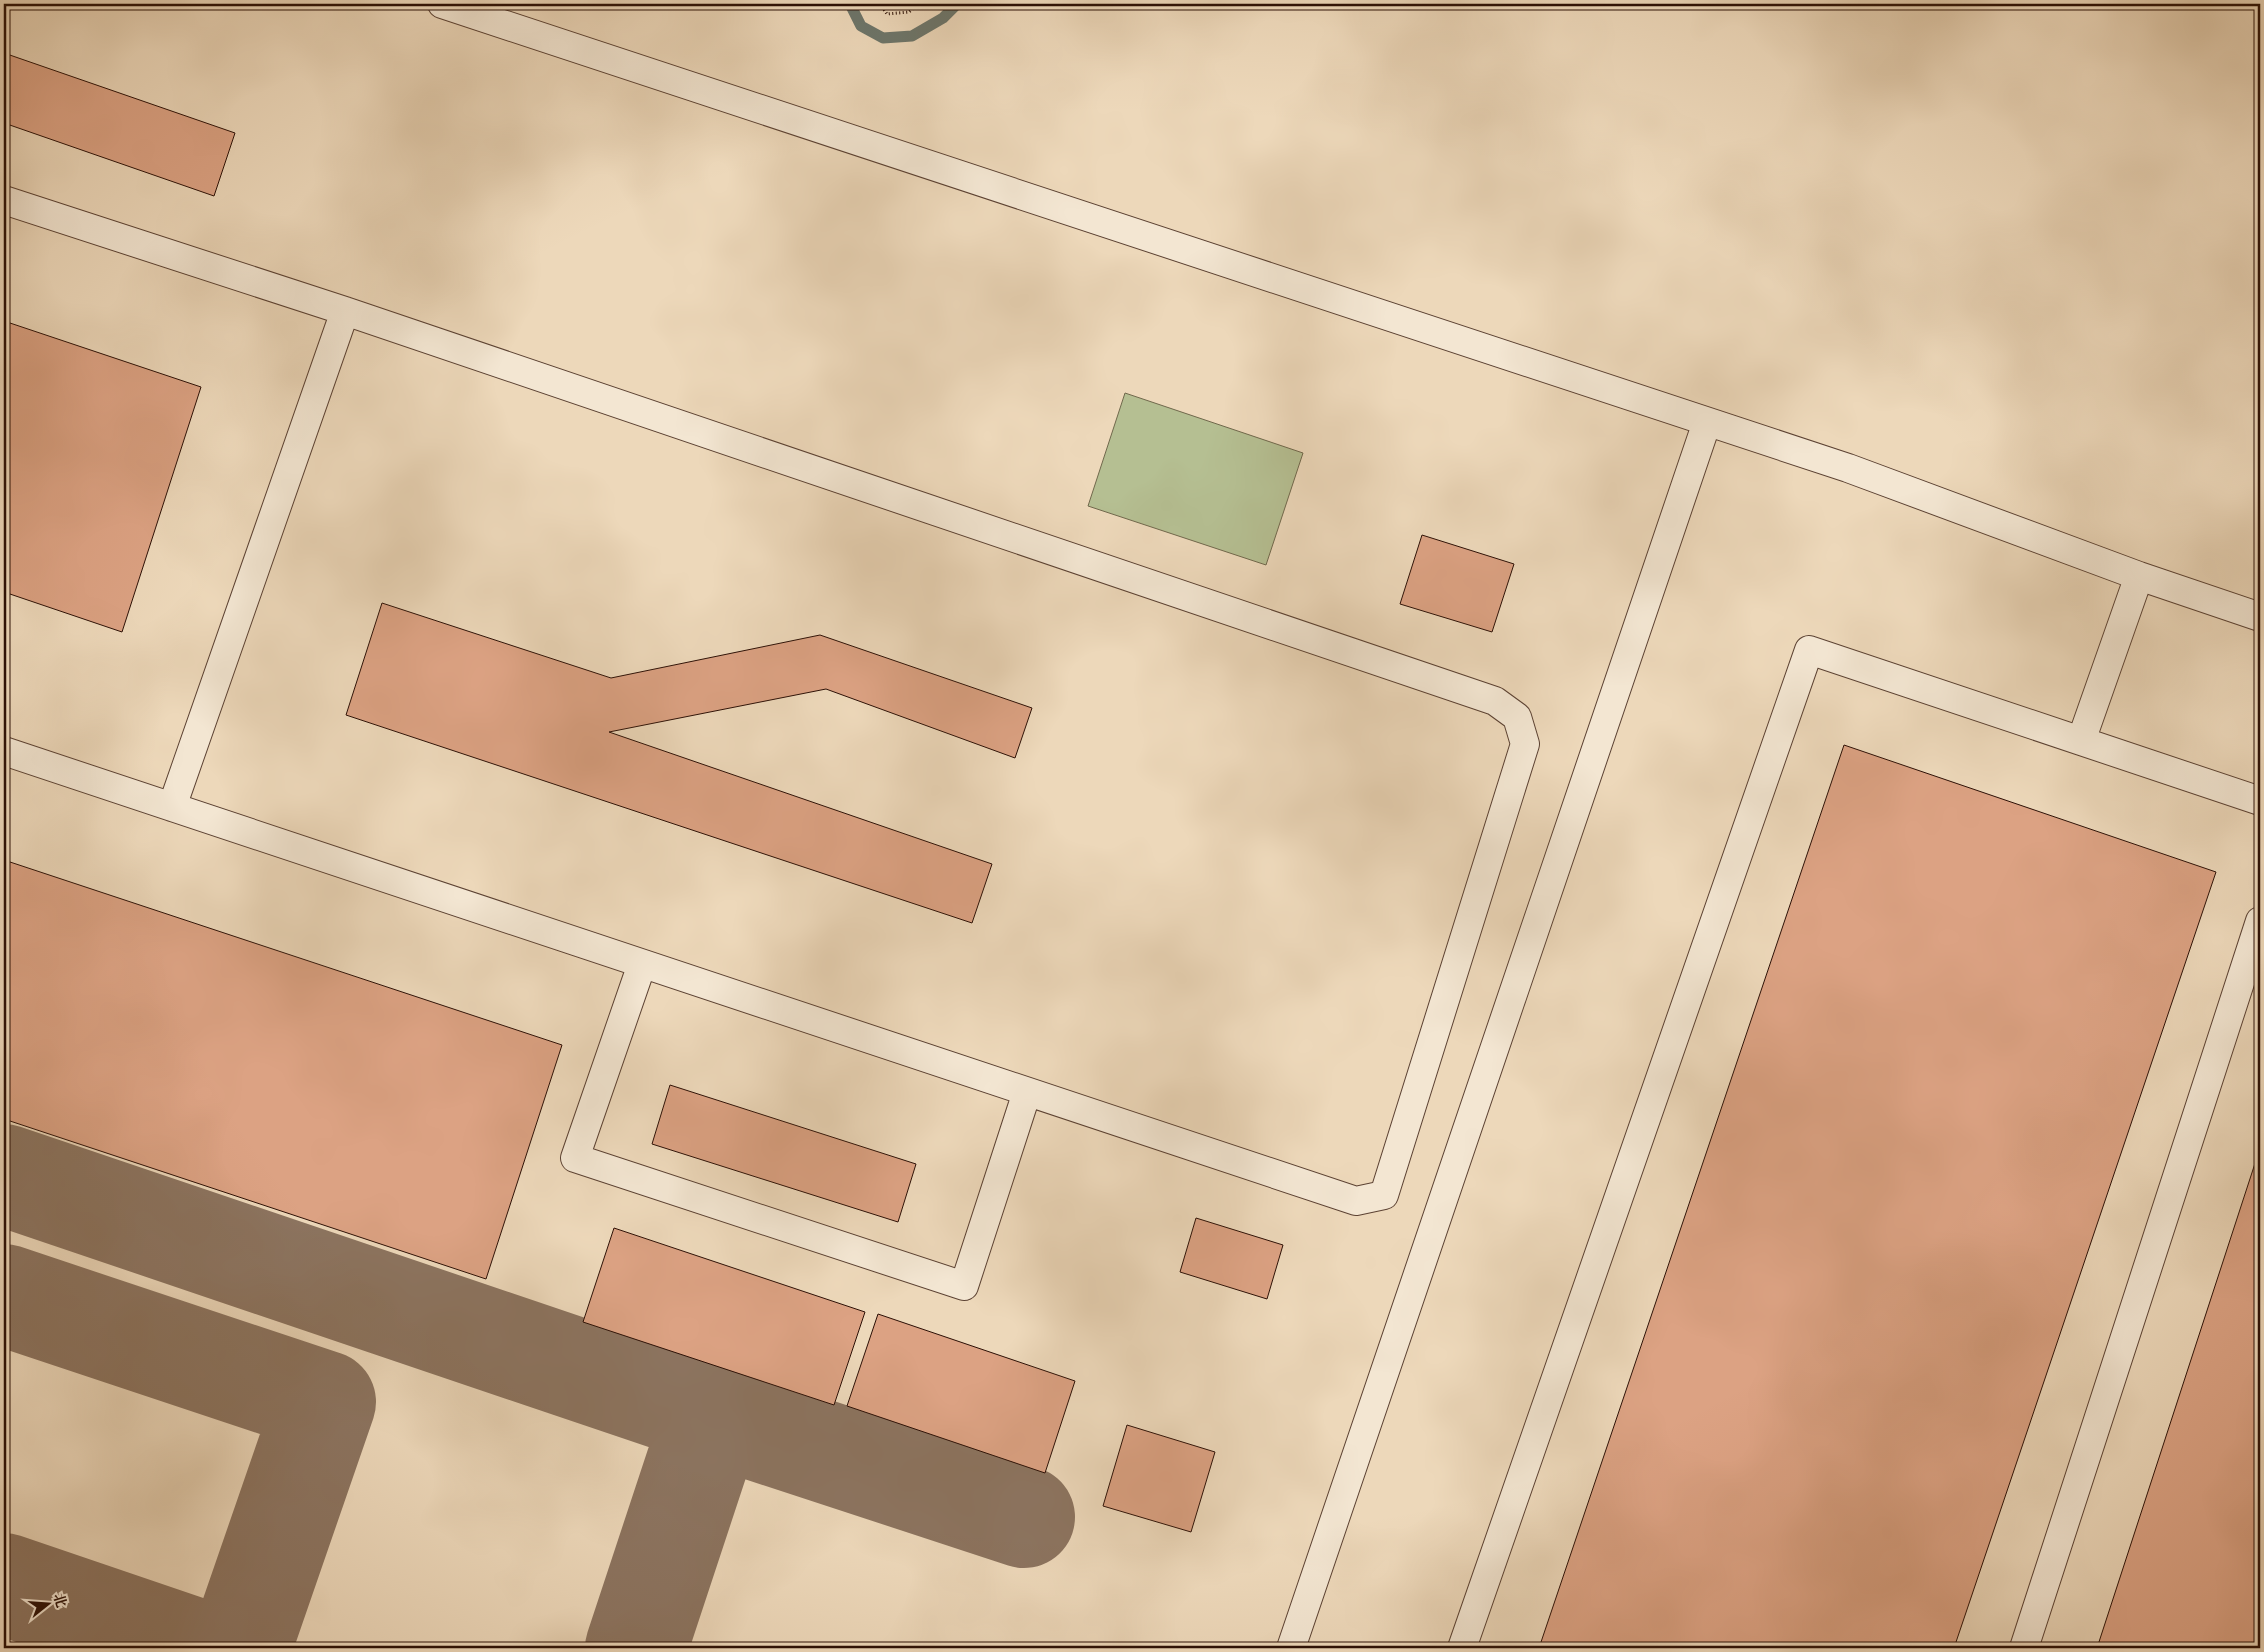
<svg xmlns="http://www.w3.org/2000/svg" width="2264" height="1652" viewBox="0 0 2264 1652" font-family="Alegreya,'Noto Serif SC',serif">
<style>
.green{fill:#b5bf92;stroke:#70684c}
.lines{fill:none;stroke-linecap:round;stroke-linejoin:round}
.stream{stroke:#6d766b;stroke-width:11}
.taxiway{stroke:#8c7460;stroke-width:102}
.building{fill:#dca283;stroke:#2c1006}
.minor-casing{stroke:#5c4233;stroke-width:30}
.path{stroke:#2c1006;stroke-width:3;stroke-dasharray:1 2.5;stroke-linecap:butt}
.minor{stroke:#f3e6d2;stroke-width:28}
</style>
<rect width="100%" height="100%" fill="#edd8ba"/>
<filter id="stains"><feTurbulence type="fractalNoise" baseFrequency=".004" numOctaves="4"/><feColorMatrix values="0 0 0 0 .2 0 0 0 0 .09 0 0 0 0 .02 0 0 0 .5 -.17"/></filter>
<radialGradient id="worn" r=".72"><stop offset=".6" stop-color="#630" stop-opacity="0"/><stop offset="1" stop-color="#630" stop-opacity=".3"/></radialGradient>
<path class="green" d="M1125 393 1303 453 1266 565 1088 506Z"/>
<g class="lines">
<path class="stream" d="M850 4 861 26 883 38 912 36 943 18 957 4"/>
<path class="taxiway" d="M4 1175 713 1415 1024 1517
M4 1295 325 1402 240 1648
M4 1584 192 1648
M636 1648 713 1415"/>
</g>
<path class="building" d="M4 53 235 133 214 196 4 123Z
M4 321 201 387 122 632 4 592Z
M1422 535 1514 564 1492 632 1400 604Z
M382 603 611 678 820 635 1032 708 1015 758 826 689 609 732 992 864 972 923 346 715Z
M1844 745 2216 872 1954 1648H1539Z
M4 860 562 1045 486 1279 4 1119Z
M670 1085 916 1164 898 1222 652 1144Z
M2260 1148V1648H2097Z
M1196 1218 1283 1245 1267 1299 1180 1272Z
M614 1228 865 1312 834 1405 583 1322Z
M878 1314 1075 1381 1045 1473 847 1406Z
M1127 1425 1215 1452 1191 1532 1103 1506Z"/>
<g class="lines">
<defs>
<path id="minor" d="M442 4 1848 468 2139 576 2260 617
M4 200 345 311 1495 701 1517 717 1525 744 1384 1195 1356 1201 4 751
M2081 741 2260 801
M172 807 345 311
M642 964 575 1158 964 1286 1027 1092
M1291 1648 1707 422
M1462 1648 1809 650 2081 741 2139 576
M2024 1648 2260 921"/>
</defs>
<use href="#minor" class="minor-casing"/>
<path class="path" d="M880 4 887 14 909 12 918 4"/>
<use href="#minor" class="minor"/>
</g>
<rect width="2264" height="1652" fill="none" stroke="#edd8ba" stroke-width="20"/>
<rect x="5" y="5" width="2254" height="1642" fill="none" stroke="#2c1006" stroke-width="2.5"/>
<rect x="10" y="10" width="2244" height="1632" fill="none" stroke="#2c1006"/>
<g transform="translate(48 1604) rotate(73)" stroke="#f3e6d2" stroke-width="4" paint-order="stroke">
<path d="M0-4L9 19L0 12L-9 19Z" fill="#2c1006"/>
<text y="-8" font-size="14" font-weight="bold" text-anchor="middle" fill="#2c1006">北</text>
</g>
<rect width="100%" height="100%" filter="url(#stains)"/>
<rect width="100%" height="100%" fill="url(#worn)"/>
</svg>
